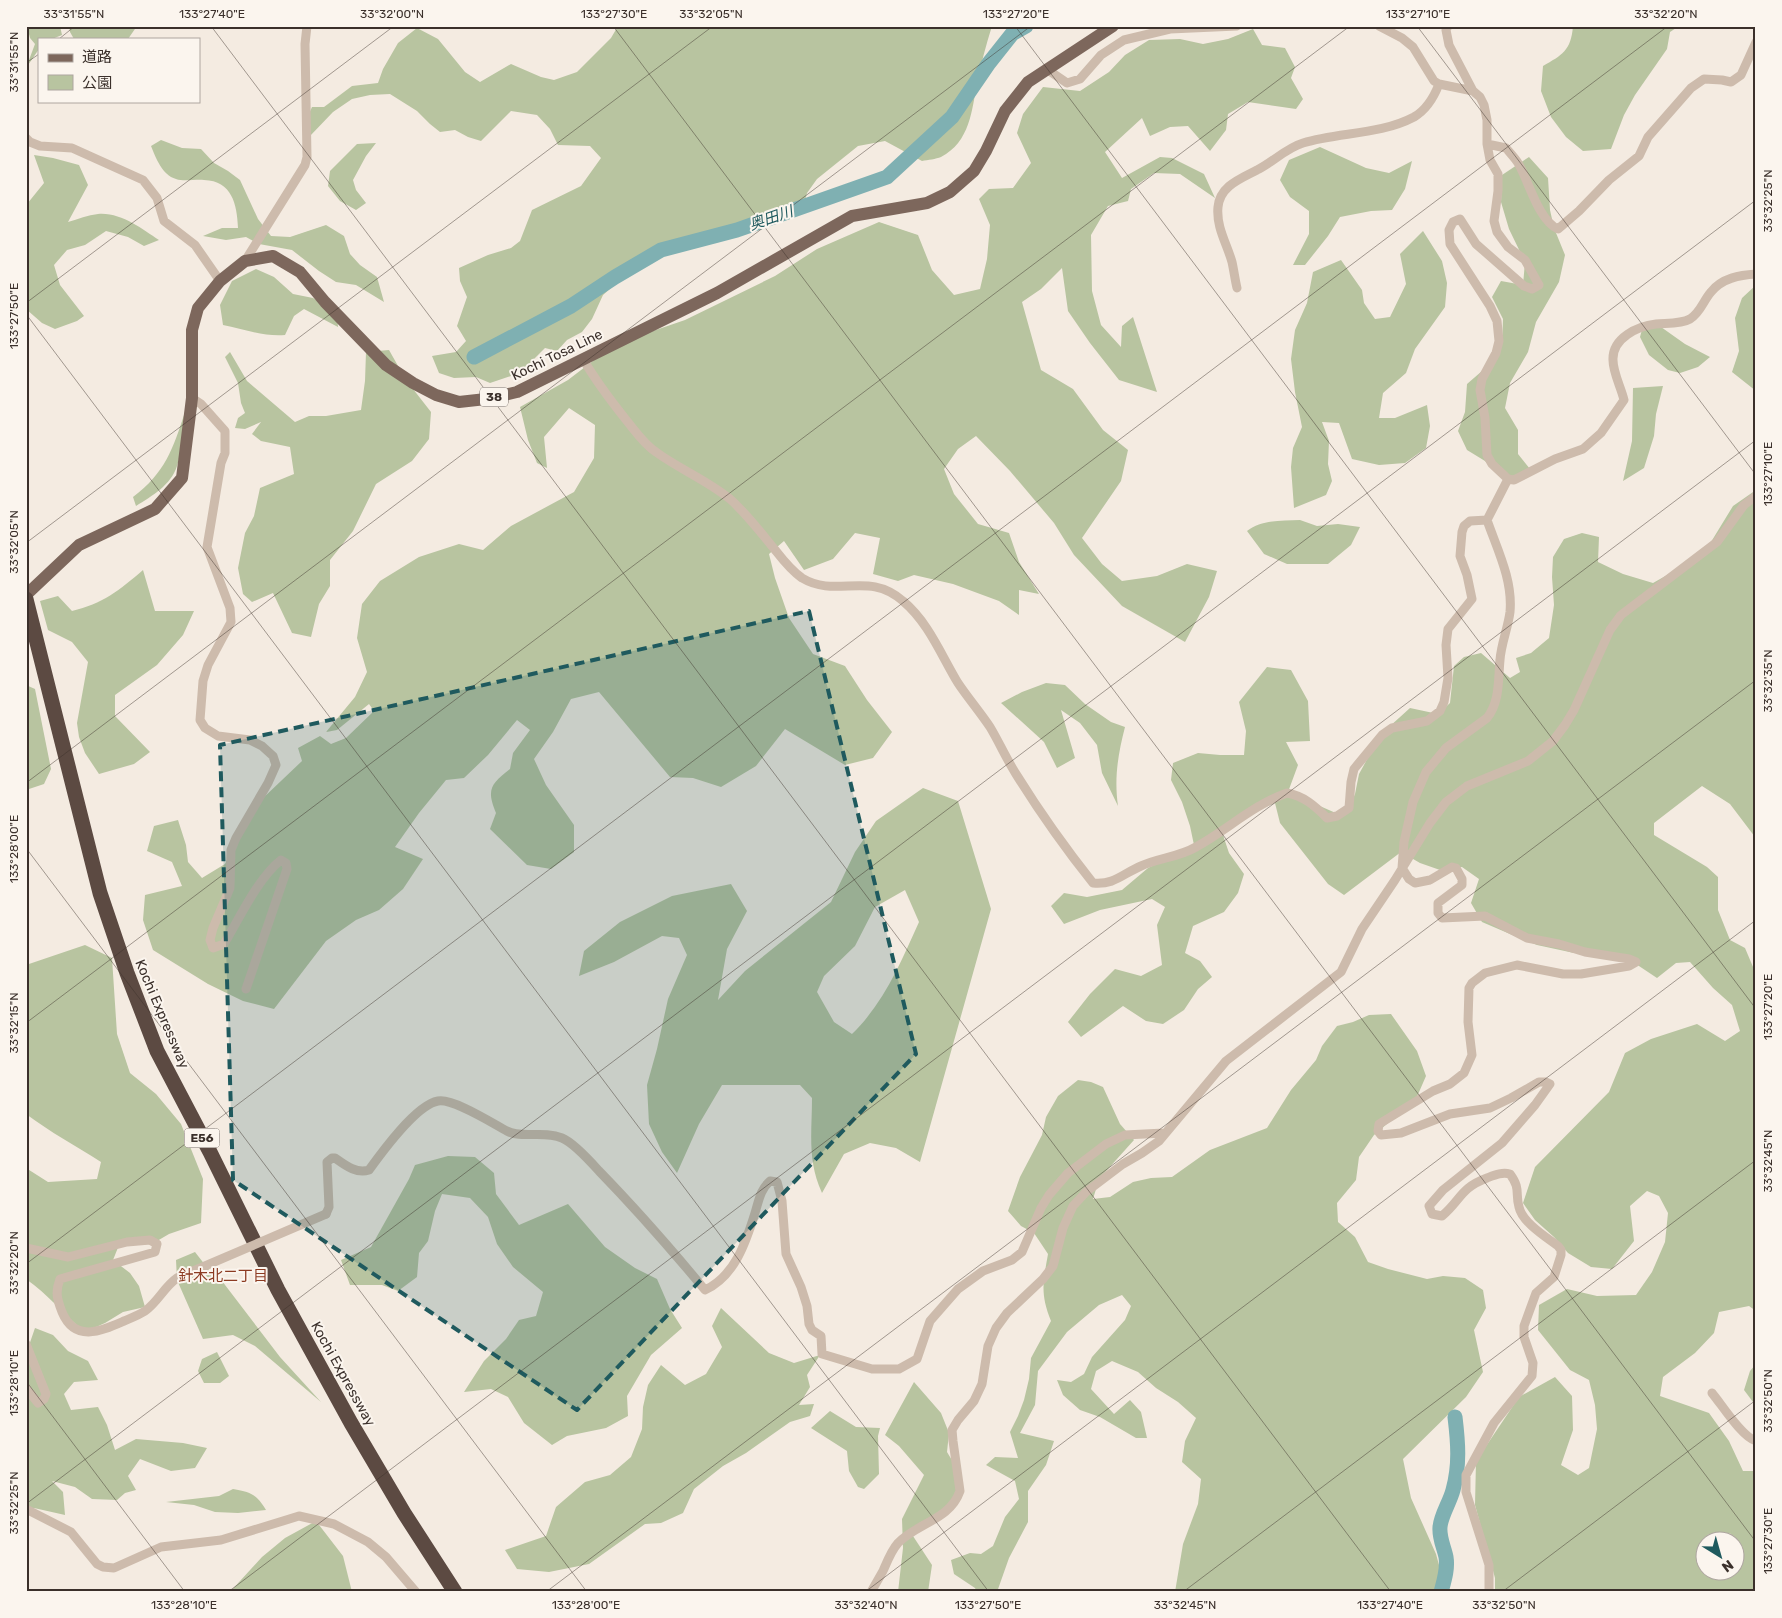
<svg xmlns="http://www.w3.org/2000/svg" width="1782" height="1618" viewBox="0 0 1782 1618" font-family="Rubik,'Noto Sans JP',sans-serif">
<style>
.green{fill:#b8c4a0;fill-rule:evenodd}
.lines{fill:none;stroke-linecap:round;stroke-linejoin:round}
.river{stroke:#7fb0b2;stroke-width:15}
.street{stroke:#cdbbac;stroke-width:9}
.primary{stroke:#7d675c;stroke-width:12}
.highway{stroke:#5c4a42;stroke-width:15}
.street-bridge{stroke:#cdbbac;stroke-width:9}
.marked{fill:#1f5a5e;fill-opacity:0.2;stroke:#1f5a5e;stroke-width:4;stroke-dasharray:10 6;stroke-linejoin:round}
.ticks{fill:none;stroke:#3b302b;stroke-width:1;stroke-opacity:0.45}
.labels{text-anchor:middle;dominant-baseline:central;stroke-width:4;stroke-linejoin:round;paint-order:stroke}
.shield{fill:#fbf5ee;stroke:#756b66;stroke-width:1}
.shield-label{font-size:12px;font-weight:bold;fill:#3b302b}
.street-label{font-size:14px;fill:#3b302b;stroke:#fbf5ee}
.water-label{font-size:15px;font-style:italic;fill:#1f5a5e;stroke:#fbf5ee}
.neighbourhood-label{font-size:15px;fill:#8c3b22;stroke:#fbf5ee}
.neatline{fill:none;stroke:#3b302b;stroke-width:2}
.ticks-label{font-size:12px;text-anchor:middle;fill:#3b302b}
</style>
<rect width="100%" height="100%" fill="#f4ebe1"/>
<path class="green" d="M27 26H60L62 35 52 39H39V49L26 68 35 44 30 38Z
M69 26H137L128 39H74L70 32Z
M618 26H992C986 45 981 64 977 83 972 110 970 142 941 157 936 159 928 160 922 161L885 141 858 146 817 179 807 193 802 212 770 219 727 233 677 242 644 259 603 295 592 319 582 332 567 340 557 351 545 348 528 365 523 372 490 383 476 377 454 378 439 373 432 356 456 352 466 341 457 326 467 297 460 281 459 268 488 255 511 248 520 241 532 210 581 186 601 158 590 146 558 145 550 129 537 115 511 111 481 141 468 137 455 130 440 132 430 124 417 111 390 94 370 95 352 99 333 112 310 136 308 116 312 107H324L352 86 378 83 383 69 398 43 417 28 438 39 465 72 480 82 511 64 541 77 554 80 577 72 611 38Z
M1573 26H1679L1670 32 1667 49 1635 95 1624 115 1611 149 1583 151 1566 137 1551 117 1541 91 1543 66C1562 55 1571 51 1573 26Z
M1253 29 1262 45 1285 48 1295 67 1291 78 1303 99 1296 109 1248 102 1228 114 1226 130 1210 151 1188 126 1170 127 1150 136 1142 118 1105 152 1122 178 1160 157 1172 158 1204 174 1215 198 1180 174 1154 173 1131 189 1128 201 1108 206 1091 235 1092 291 1101 325 1121 347 1122 326 1133 317 1157 392 1119 380 1090 343 1068 311 1062 268 1041 289 1022 302 1041 370 1073 389 1103 430 1128 450 1121 481 1082 538 1102 564 1122 581 1157 576 1187 564 1217 571 1209 597 1185 642 1122 606 1074 555 1054 523 1010 471 976 436 958 449 944 469 954 494 978 524 1009 533 1019 562 1039 594 1019 590V615L999 601 953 584 914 575 898 581 873 574 880 538 855 533 833 559 804 570 784 541 769 554 775 578 789 618 813 654 845 666 867 700 892 732 873 758 845 765 785 729 756 766 721 787 693 778 670 777 599 692 571 699 553 732 534 759 546 785 574 825V852L551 869 527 865 490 829 496 813C486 789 491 784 510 769L513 753 530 730 517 720 488 755 464 778 446 780 419 813 395 847 423 859 403 889 379 910 356 920 326 941 274 1009 243 1001 208 984 153 950 143 920 145 895 182 886 172 862 147 851 154 826 178 820 186 845 188 862 202 878 225 864 239 834 261 800 302 761 298 748 320 736 331 744 346 738 374 711 369 704 337 730 326 732 355 697 367 672 357 638 362 604 380 581 419 557 459 544 483 550 511 526 574 492 594 458 595 425 569 408 544 437 547 468 537 463 528 440 520 407 568 380 615 344 685 320 775 276 817 249 879 222 918 235 932 270 954 295 980 289 987 259 990 225 979 199 989 189 1013 188 1031 163 1017 133 1023 114 1043 87 1080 91 1109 72 1125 55 1149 40 1180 39 1203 44 1228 39Z
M161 140 182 148 201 149 214 163 228 171 240 180 258 219 271 236 290 237 326 225 344 236 350 254 360 265 377 277 384 302 356 285 336 282 319 271 292 250 259 244 246 237 226 240 203 236 222 228H238C237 204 232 181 204 180 195 179 184 182 176 179 162 175 156 158 151 146Z
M376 143 366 156 353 180 356 190 366 203 356 210 340 201 328 186 330 171 357 144Z
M1320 147 1366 168 1389 173 1412 161 1405 189 1392 210 1371 211 1340 217 1328 236 1305 265H1293L1309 234V211L1290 197 1280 180 1289 160Z
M34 155 53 158 79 165 88 185 68 222C78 219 88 215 98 214 121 212 142 229 159 240L144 246 128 237 106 231 85 245 67 250 54 265 60 285 84 316 77 321 55 329 42 323 26 309V210L27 204 44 183Z
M1529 157 1548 178 1550 210 1554 228 1565 255 1559 282 1536 322 1528 352 1510 383 1505 408 1518 430V454L1530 469 1514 478 1498 475 1485 461 1467 450 1458 431 1465 412 1467 384 1482 371 1502 346 1503 319 1492 297 1501 281 1523 285 1525 262 1509 229 1501 202 1502 175Z
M1423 231 1442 261 1447 283 1445 307 1415 349 1406 373 1383 393 1379 418H1395L1427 405 1430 426 1426 448 1405 463 1379 465 1352 459 1339 423 1322 422 1329 441 1328 464 1332 481 1326 495 1294 508 1291 467 1293 448 1302 427 1295 392 1291 359 1295 330 1307 303 1313 272 1341 260 1362 290 1364 303 1375 319 1390 317 1406 284 1400 254Z
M256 269 274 277 293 294 313 298 337 314 338 327 304 309 294 316 285 335C265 337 243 329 223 325L220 305 232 281Z
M1756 285V391L1732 372 1739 351 1735 318 1742 298Z
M1643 326 1661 327 1685 344 1710 357 1698 367 1680 373 1668 370 1649 355 1640 337Z
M389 350 406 380 431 412 429 439 412 461 376 484 353 531 330 560V586L319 604 311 637 292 633 273 593 252 602 243 594 238 568 245 533 254 516 260 488 294 474 290 447 261 441 252 434 261 422 245 429 235 428 238 418 245 413 241 403 238 383 225 357 230 352 247 381 295 422 309 416H326L361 410 365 381 366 352Z
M1663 386 1656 414 1654 436 1644 468 1623 481 1632 441 1633 388Z
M185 412C183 428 182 452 177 466 171 485 152 496 136 506L133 497C165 473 173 449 185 412Z
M1756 490V841L1755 837 1730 804 1702 786 1654 823V835L1707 867 1718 877V910L1730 940 1745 948 1756 974V1311L1749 1306 1719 1312 1714 1333 1695 1353 1663 1377 1660 1396 1709 1413 1729 1441 1743 1471H1756V1592H1495V1578L1475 1505 1476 1461 1519 1397 1555 1377 1572 1396 1573 1430 1561 1465 1578 1475 1589 1468 1597 1429 1595 1405 1589 1380 1570 1370 1538 1330 1539 1305 1567 1289 1597 1296 1636 1295 1652 1272 1665 1242 1668 1213 1659 1196 1647 1191 1630 1206 1634 1241 1612 1269 1591 1267 1568 1253 1554 1237 1535 1220 1523 1203 1535 1167 1609 1092 1625 1053 1651 1039 1697 1024 1725 1041 1740 1031 1732 1005 1713 988 1690 962 1676 963 1657 978 1636 964 1609 953H1574L1537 945 1510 934 1482 922 1471 903 1479 879 1462 867 1440 870 1420 863 1401 852 1344 895 1328 884 1280 823 1275 803 1247 815 1223 835 1229 853 1244 874 1238 893 1224 912 1193 926 1185 953 1200 961 1212 977 1198 989 1184 1010 1163 1024 1146 1021 1123 1006 1081 1037 1068 1022 1090 994 1115 969 1141 976 1162 965 1157 925 1165 907 1152 899 1100 910 1064 924 1051 906 1064 893 1087 897 1122 890 1148 868 1194 845 1190 826 1182 802 1171 780 1173 763 1198 753 1220 755H1244L1246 731 1239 702 1267 667 1291 670 1308 701 1310 741 1286 742 1298 765 1288 792 1338 814 1348 811 1355 794 1359 774 1376 743 1389 727 1410 708 1438 714 1450 703 1454 666 1464 657 1481 653 1510 678 1520 672 1516 658 1531 653 1549 638 1554 605 1552 577 1553 557 1564 539 1582 533 1599 537 1598 562 1623 574 1653 583 1676 570 1711 542 1733 506ZM1704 1540H1734V1570H1704Z
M1300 520 1317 526 1338 524 1360 527 1351 545 1328 564H1287L1264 554 1247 531C1262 519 1282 521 1300 520Z
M143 570 155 611H194L183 635 157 665 115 695V716L150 752 134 764 99 774 85 753 79 737 77 723 88 662 72 642 48 630 40 601 58 596 72 611C102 604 120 590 143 570Z
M1046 683 1065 685 1085 704 1111 722 1125 727C1118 754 1114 778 1118 806L1102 773 1097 745 1080 723 1061 710 1075 758 1057 768 1044 742 1001 703 1022 692Z
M26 685 35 689 51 769 44 784 26 790Z
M923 788 958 801 991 909 920 1162 896 1148 870 1143 844 1154 822 1193C807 1160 812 1133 812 1098L800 1085H722L699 1124 677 1173 662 1152 649 1124 647 1085 657 1049 668 999 687 955 679 938 662 936 614 962 579 976 584 951 620 922 672 896 731 884 747 911 727 949 718 1000 745 971 831 902 855 852 876 821ZM905 890 919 922C901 962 884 1003 852 1034L834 1022 817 992 824 976 855 946 875 907Z
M85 945 112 958 117 1034 130 1073 156 1094 181 1124 203 1179 201 1223 169 1234 152 1244 119 1245 113 1260 130 1273 139 1286 145 1307 123 1312 105 1323 85 1332C64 1315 48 1294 26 1279V1168L48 1182 97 1179 101 1162C76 1146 50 1132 26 1114V965Z
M1391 1014 1417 1051 1426 1076 1416 1099 1374 1135 1359 1157 1356 1180 1337 1203 1338 1222 1355 1237 1368 1262 1388 1269 1427 1279 1443 1276 1465 1278 1483 1290 1486 1308 1474 1330 1483 1372 1466 1397 1403 1459 1411 1498 1436 1554 1442 1576 1435 1592H1175L1183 1544 1198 1504 1201 1479 1182 1462 1185 1441 1196 1418 1178 1402 1156 1388 1138 1372 1112 1361 1096 1371 1091 1389 1114 1414 1130 1400 1141 1412 1147 1438H1136L1100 1417 1080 1410 1063 1395 1057 1380 1071 1382 1084 1374 1092 1357 1125 1320 1131 1306 1122 1295 1099 1305 1067 1332 1038 1371 1035 1405 1020 1433 1054 1441 1046 1465 1028 1491V1522L1009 1558 997 1592H977L975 1588 954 1574 951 1560 970 1553 981 1554 993 1546 1005 1517 1019 1499 1015 1481 986 1465 995 1457 1018 1458 1010 1432 1018 1416 1024 1400 1029 1379 1031 1358 1051 1321C1040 1293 1043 1283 1048 1254L1034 1233 1021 1226 1008 1211 1020 1177 1042 1135 1046 1117 1058 1096 1078 1080 1091 1082 1103 1087 1120 1124 1134 1140 1099 1179 1093 1199 1110 1197 1133 1182 1151 1178 1172 1177 1210 1150 1267 1128 1291 1090 1316 1060 1322 1046 1337 1026 1353 1022 1369 1015Z
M448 1156 475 1157 494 1173 496 1194 519 1225 568 1204 605 1247 635 1268 657 1279 670 1309 682 1328 651 1355 627 1396 628 1416 606 1428 567 1436 552 1445 524 1423 508 1397 491 1389 464 1392 484 1361 506 1339 519 1320 536 1316 543 1292 513 1267 497 1244 488 1217 470 1198 442 1194 435 1211 428 1241 419 1253 417 1277 398 1291 382 1285H350L341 1260 371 1247 409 1179 415 1165Z
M195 1252 209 1270 222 1281 280 1357 321 1402 255 1346 233 1335 203 1339 177 1280 176 1260Z
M721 1308 769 1353 794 1363 820 1355 807 1375 810 1387 799 1405 814 1404 810 1416 790 1422 746 1453 723 1466 694 1489 683 1513 661 1523 645 1524 589 1564 549 1572 517 1569 505 1550 546 1536 556 1507 585 1482 610 1475 631 1457 642 1429 643 1407 648 1385 661 1365 685 1385 706 1374 722 1347 712 1326Z
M35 1328 53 1335 68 1351 88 1361 98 1380 74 1382 64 1394 71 1410 98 1407 107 1425 115 1450 136 1439 183 1443 207 1448 195 1468 171 1471 140 1459 128 1476 136 1490 125 1493 117 1500 92 1499 75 1487 52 1481 63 1492 65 1515 34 1508H26V1354Z
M217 1352 229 1376 220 1383H204L198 1371 202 1359Z
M1756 1364V1406L1744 1390 1750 1371Z
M914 1382 941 1413 949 1433 947 1452 962 1477 949 1508 911 1533 932 1565 928 1592H898L903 1548 902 1519 924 1475 899 1446 885 1435Z
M830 1411 856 1427 880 1428 878 1436 879 1474 864 1489 858 1487 849 1471 847 1451 811 1428Z
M233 1489C251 1492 256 1494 266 1510L238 1513 215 1512 194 1505 166 1502 219 1496Z
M316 1521 343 1556 352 1592H230L262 1557 285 1538Z"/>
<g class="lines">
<path class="river" d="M474 357 571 306 615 277 661 250 737 230 887 177 952 117 989 63 1012 34 1026 26
M1441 1592C1444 1581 1448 1569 1446 1557 1444 1547 1439 1538 1440 1527 1441 1515 1450 1502 1453 1490 1460 1465 1458 1442 1455 1417"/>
<path class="street" d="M1379 26 1402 38 1413 47 1434 81 1439 84 1473 91
M1448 26 1446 30 1449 45 1473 91 1480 97 1484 105 1487 120V144L1490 160 1498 174V191L1494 221 1497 232 1508 247 1525 260 1539 285 1532 289 1524 286 1476 244 1460 219 1453 222 1449 230 1450 244 1490 306 1497 321 1499 341 1496 353 1482 379 1480 390 1485 418 1487 455 1492 464 1508 479 1514 480 1555 459 1583 449 1601 433 1624 400C1621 387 1613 373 1613 360 1612 338 1638 326 1656 324 1667 323 1681 324 1690 319 1701 312 1703 301 1711 292 1722 278 1740 275 1756 274
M1048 70 1067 83 1080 79 1101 55 1124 40 1170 29 1237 26
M26 138 30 142 40 146 72 148 143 180 157 198 164 221 195 245 220 281
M1487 144 1506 148C1510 153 1515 158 1518 163 1529 181 1538 220 1558 229L1579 211 1609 180 1639 156 1648 137 1691 88 1704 79 1722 80 1731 82 1741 75 1756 42
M245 261 305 165 307 157 305 44 307 26
M1237 288C1235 280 1234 271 1232 262 1227 244 1216 227 1218 207 1220 186 1240 179 1257 170 1272 163 1286 148 1303 143 1339 132 1380 135 1414 117 1426 110 1434 97 1439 84
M583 359C596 381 611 401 627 421 636 432 644 444 656 452 679 469 707 480 730 499 747 514 761 533 776 551 783 560 792 571 802 578 837 599 868 570 903 601 929 623 941 655 958 683 968 698 980 712 990 727 999 742 1006 758 1016 774 1039 811 1065 848 1093 883 1115 885 1122 874 1141 866 1159 858 1179 857 1196 847 1227 830 1253 805 1287 793 1304 796 1315 806 1327 818L1337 816 1349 808 1351 782 1354 769 1382 735 1392 728 1427 721 1440 711 1444 702 1448 678 1446 645 1448 629 1472 599 1467 575 1460 556 1462 532 1464 526 1470 521 1487 520
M192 398 201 404 225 431V453L221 463 207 547 230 608 231 622 208 665 203 681 200 720 205 728 218 736 250 740 262 746 273 756 276 765 268 783 236 838 231 850 230 888 213 928 210 940 213 948 224 944C239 919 258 878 281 860L286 863 287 869 246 989
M326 1214 329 1207 327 1162 332 1158H335C345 1165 356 1174 369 1170 382 1152 416 1105 438 1101 453 1098 492 1123 507 1131 521 1139 543 1130 562 1138 574 1143 590 1161 599 1171 636 1209 671 1249 705 1290 735 1276 746 1242 755 1213 759 1200 760 1190 770 1181L777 1182 782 1201 786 1254 801 1287 807 1306 809 1324 812 1330 821 1336 822 1354 872 1369H899L917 1359 930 1321 958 1289 983 1271 1012 1260 1022 1252 1041 1208 1049 1195 1068 1173 1106 1144 1125 1135 1164 1133
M26 1248 68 1257 127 1242 150 1240 157 1244 155 1252 60 1279C55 1292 57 1299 62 1312 75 1343 101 1331 124 1321 131 1318 139 1315 145 1311 158 1302 164 1287 177 1278 183 1274 191 1271 198 1269
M26 1344 46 1394 44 1399 38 1403 26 1388
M1712 1393C1722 1405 1742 1437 1756 1441
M26 1509 71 1532 97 1564 103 1567 114 1568 161 1547 221 1540 299 1516 334 1524 368 1542 386 1557 416 1592
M871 1592C875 1585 879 1578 883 1571 887 1562 891 1551 898 1543 917 1523 950 1520 960 1491L953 1441 952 1430 958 1420 974 1401 982 1384 988 1346 996 1328 1007 1313 1043 1279 1053 1266 1063 1228 1073 1206 1086 1192 1123 1164 1142 1153 1159 1141 1226 1061 1341 972 1362 929 1395 880 1430 823 1446 802 1467 786 1528 761 1553 741 1565 725 1574 710 1610 630 1621 615 1717 542 1744 505 1756 496
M1489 1592V1565L1466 1492V1475L1494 1423 1532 1376 1533 1363 1524 1337V1326L1536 1293 1554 1277 1561 1255V1250L1558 1246C1546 1237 1522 1222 1519 1207 1515 1193 1521 1189 1510 1174 1502 1172 1495 1175 1487 1178 1460 1188 1461 1200 1442 1216L1432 1214 1429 1206 1443 1190 1502 1143 1535 1105 1550 1084 1546 1082H1539L1511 1098 1490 1108 1450 1114 1401 1133 1381 1135 1378 1131 1379 1124 1433 1091 1450 1084 1464 1073 1472 1055 1468 1022 1469 988 1472 983 1485 973 1517 965 1563 974H1581L1629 966 1636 962 1629 959 1585 952 1559 944 1527 938 1485 916 1442 918 1438 913V903L1462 885V879L1456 868 1452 867 1430 880 1415 883 1409 879 1402 868 1404 842 1413 802 1426 772 1446 748 1487 718C1500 702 1498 680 1500 660 1501 644 1508 628 1510 612 1513 580 1497 549 1487 520L1508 479"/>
<path class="primary" d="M26 595 79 545 155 509 182 478 192 398V330L198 308 220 281 245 261 273 256 300 272 325 302 386 365 413 383 436 395 459 402 486 399 517 392 717 293 852 216 927 203 950 192 974 171 986 151 1005 111 1028 82 1113 26"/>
<path class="highway" d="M26 599 100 893 127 973 157 1051 210 1152 278 1290 351 1423 404 1513 455 1592"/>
<path class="street-bridge" d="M198 1269 326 1214"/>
</g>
<path class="marked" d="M809 611 916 1054 577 1410 233 1180 220 745Z"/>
<path class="ticks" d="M211 26 1391 1592M613 26 1756 1542M1015 26 1756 1009M1417 26 1756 475M59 39 75 26M26 63 39 54M26 303 394 26M26 314 989 1592M26 543 713 26M26 783 1031 26M26 848 587 1592M26 1023 1350 26M26 1264 1668 26M26 1381 185 1592M26 1504 1756 200M228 1592 1756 440M546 1592 1756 680M865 1592 1756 920M1183 1592 1756 1160M1502 1592 1756 1400"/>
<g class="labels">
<g class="shield">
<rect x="480" y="387.5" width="28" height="19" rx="4"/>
<rect x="184.5" y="1128.5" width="35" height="19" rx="4"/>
</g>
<g class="shield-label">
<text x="494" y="397">38</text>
<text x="202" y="1138">E56</text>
</g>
<g class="street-label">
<text transform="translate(557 355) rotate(-26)">Kochi Tosa Line</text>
<text transform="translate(162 1014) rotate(67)">Kochi Expressway</text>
<text transform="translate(343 1374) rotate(61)">Kochi Expressway</text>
</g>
<g class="water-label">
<text transform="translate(771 218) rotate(-19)">奥田川</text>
</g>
<g class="neighbourhood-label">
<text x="223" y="1276">針木北二丁目</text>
</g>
</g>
<rect width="1782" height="1618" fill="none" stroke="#fbf5ee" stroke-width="55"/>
<rect x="38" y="38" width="162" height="65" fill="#fbf5ee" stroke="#aea6a0"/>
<rect x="48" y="54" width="25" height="8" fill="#7d675c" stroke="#aea6a0"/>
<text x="82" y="62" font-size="15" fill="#3b302b">道路</text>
<rect x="48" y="75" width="25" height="15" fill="#b8c4a0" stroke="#aea6a0"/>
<text x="82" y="88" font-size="15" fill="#3b302b">公園</text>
<g transform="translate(1720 1556) rotate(143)"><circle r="24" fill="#fbf5ee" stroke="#aea6a0"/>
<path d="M0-4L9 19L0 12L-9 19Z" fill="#1f5a5e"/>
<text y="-8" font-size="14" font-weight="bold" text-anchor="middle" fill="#3b302b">N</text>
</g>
<rect x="28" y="28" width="1726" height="1562" class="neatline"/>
<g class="ticks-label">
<text x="74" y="18">33°31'55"N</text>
<text x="212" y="18">133°27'40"E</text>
<text x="392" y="18">33°32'00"N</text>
<text x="614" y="18">133°27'30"E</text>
<text x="711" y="18">33°32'05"N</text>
<text x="1016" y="18">133°27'20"E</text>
<text x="1418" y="18">133°27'10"E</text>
<text x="1666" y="18">33°32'20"N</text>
<text transform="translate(14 62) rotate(-90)" y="4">33°31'55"N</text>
<text transform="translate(1768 201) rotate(-90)" y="4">33°32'25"N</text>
<text transform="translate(14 316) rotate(-90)" y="4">133°27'50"E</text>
<text transform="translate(1768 474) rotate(-90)" y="4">133°27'10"E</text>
<text transform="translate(14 542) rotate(-90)" y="4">33°32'05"N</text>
<text transform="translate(1768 681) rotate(-90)" y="4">33°32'35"N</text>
<text transform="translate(14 849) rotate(-90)" y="4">133°28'00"E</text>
<text transform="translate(1768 1007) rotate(-90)" y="4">133°27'20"E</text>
<text transform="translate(14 1023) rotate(-90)" y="4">33°32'15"N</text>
<text transform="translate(1768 1161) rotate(-90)" y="4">33°32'45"N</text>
<text transform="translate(14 1263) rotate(-90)" y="4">33°32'20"N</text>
<text transform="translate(14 1383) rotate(-90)" y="4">133°28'10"E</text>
<text transform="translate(1768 1401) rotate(-90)" y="4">33°32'50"N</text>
<text transform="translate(14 1503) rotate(-90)" y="4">33°32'25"N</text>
<text transform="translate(1768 1541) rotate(-90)" y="4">133°27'30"E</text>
<text x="184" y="1609">133°28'10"E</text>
<text x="586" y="1609">133°28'00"E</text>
<text x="866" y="1609">33°32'40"N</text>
<text x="988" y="1609">133°27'50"E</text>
<text x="1185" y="1609">33°32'45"N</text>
<text x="1390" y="1609">133°27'40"E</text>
<text x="1504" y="1609">33°32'50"N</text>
</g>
</svg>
